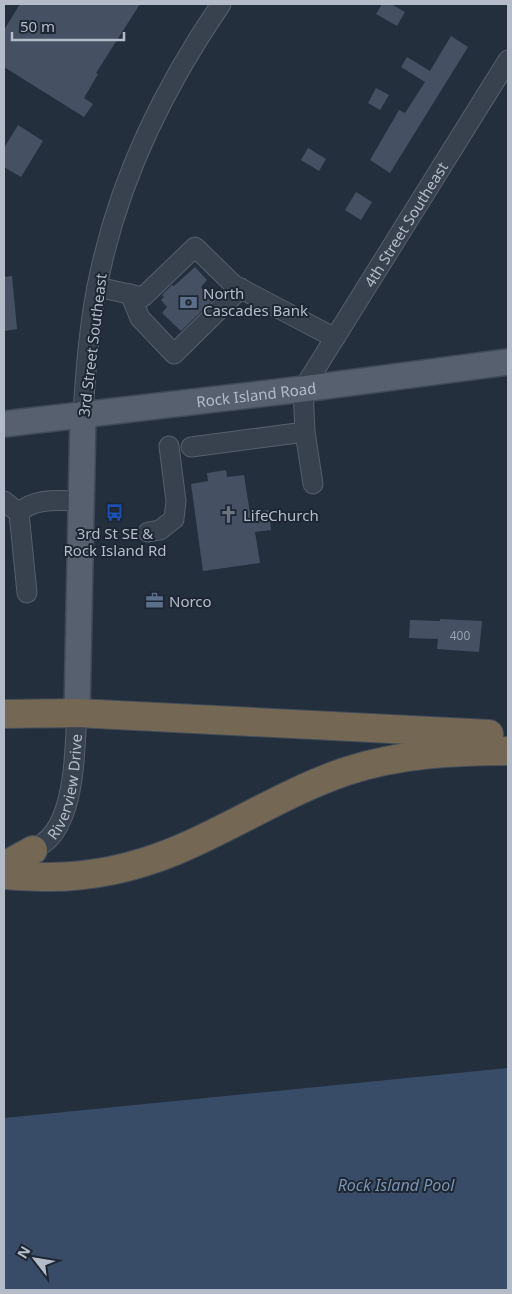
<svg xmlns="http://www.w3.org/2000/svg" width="512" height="1294" viewBox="0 0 512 1294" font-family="'Noto Sans',sans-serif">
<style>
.water{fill:#394c67}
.building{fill:#455162}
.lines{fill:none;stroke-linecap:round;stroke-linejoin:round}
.minor-casing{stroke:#565f6c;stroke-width:21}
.major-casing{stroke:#414a57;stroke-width:28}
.highway-casing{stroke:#434c59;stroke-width:30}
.minor{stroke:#38414e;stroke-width:19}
.major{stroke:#56606e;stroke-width:25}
.highway{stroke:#746855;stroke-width:28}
.labels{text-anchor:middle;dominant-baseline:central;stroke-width:4;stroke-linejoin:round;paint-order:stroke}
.number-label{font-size:12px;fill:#98a1af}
.street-label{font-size:15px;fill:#b4bcc9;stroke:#1d2633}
.poi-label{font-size:15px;fill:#b4bcc9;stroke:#1d2633;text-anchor:start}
.water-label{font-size:16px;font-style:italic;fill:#7c92b1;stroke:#1d2633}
</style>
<rect width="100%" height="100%" fill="#242f3e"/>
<path class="water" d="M508 1068V1290H4V1118Z"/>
<path class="building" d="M20 4H140L96 73 98 74 84 98 93 104 84 117 4 67V30Z
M382 4H391L405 12 397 26 376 14Z
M451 36 468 47 390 173 370 160 399 110 405 113 425 82 401 67 407 57 430 71Z
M376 88 389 95 380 110 368 103Z
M18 125 43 141 21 177 4 167V148Z
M308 148 326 159 319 171 301 160Z
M356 192 372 202 361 220 345 210Z
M195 267 207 280 201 287 214 299 181 331 162 313 167 307 161 300 164 297 162 295 172 285 174 286Z
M12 276 17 329 4 331V277Z
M226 470 227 477 244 475 250 513 269 510 271 530 255 532 260 563 203 571 191 484 208 481 207 473Z
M440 619 482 621 479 652 437 649 438 639 409 638 410 620 440 621Z"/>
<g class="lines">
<defs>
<g id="minor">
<path d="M97 287 143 297 195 247 234 285 335 338"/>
<path d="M130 294 140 318 174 354 241 288"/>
<path d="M83 414C86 365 90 315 101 268 122 173 167 83 221 4"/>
<path d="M305 432 313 484"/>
<path id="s1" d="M191 447 305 432 303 389 508 60"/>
<path d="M4 501 19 513"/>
<path d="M148 532 160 530 174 519 176 501 169 446"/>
<path d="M27 593 19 513C33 497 62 501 81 501"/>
<path id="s2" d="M22 851C77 847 74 753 77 713"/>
</g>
<g id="major">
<path id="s3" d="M4 424 303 389 508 362"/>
<path d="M77 713 83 414"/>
</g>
<path id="highway" d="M4 714 77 713 489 734
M4 866 33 850
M4 875C19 876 34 877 49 877 92 877 136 867 175 851 233 827 287 791 347 771 399 754 454 751 508 751"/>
</defs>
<use href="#minor" class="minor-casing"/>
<use href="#major" class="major-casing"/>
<use href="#highway" class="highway-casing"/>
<use href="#minor" class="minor"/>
<use href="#major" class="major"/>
<use href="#highway" class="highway"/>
</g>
<defs>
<symbol id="bank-bare" viewBox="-9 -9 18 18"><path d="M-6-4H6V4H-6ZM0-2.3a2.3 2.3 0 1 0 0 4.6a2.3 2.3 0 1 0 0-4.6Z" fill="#5c6f8a" stroke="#1d2633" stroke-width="2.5" paint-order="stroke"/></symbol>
<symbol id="bus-bare" viewBox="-9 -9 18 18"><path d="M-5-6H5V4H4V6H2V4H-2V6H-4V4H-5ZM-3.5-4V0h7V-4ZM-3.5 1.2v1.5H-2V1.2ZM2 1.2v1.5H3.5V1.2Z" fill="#1a4fb4" stroke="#1d2633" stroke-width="2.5" paint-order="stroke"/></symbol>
<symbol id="church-bare" viewBox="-9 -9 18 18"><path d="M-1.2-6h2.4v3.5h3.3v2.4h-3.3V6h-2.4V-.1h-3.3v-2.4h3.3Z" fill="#6b7280" stroke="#1d2633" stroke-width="2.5" paint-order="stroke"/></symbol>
<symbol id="office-bare" viewBox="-9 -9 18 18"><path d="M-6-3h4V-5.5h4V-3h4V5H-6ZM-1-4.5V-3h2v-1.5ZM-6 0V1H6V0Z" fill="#5c6f8a" stroke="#1d2633" stroke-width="2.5" paint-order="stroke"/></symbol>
</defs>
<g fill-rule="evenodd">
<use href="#bank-bare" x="176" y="290" width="25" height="25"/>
<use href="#bus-bare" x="102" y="500" width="25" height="25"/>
<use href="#church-bare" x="216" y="502" width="25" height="25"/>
<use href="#office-bare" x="142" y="588" width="25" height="25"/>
</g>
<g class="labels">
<g class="number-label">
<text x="460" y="635">400</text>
</g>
<g class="street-label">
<text stroke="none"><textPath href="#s1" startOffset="352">4th Street Southeast</textPath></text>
<text transform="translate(92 345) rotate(-83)">3rd Street Southeast</text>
<text stroke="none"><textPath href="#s3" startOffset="254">Rock Island Road</textPath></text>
<text stroke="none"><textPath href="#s2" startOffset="86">Riverview Drive</textPath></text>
</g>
<g class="poi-label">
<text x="203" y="293">North<tspan x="203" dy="17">Cascades Bank</tspan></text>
<text x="243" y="515">LifeChurch</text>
<text x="115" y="533" text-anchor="middle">3rd St SE &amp;<tspan x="115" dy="17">Rock Island Rd</tspan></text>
<text x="169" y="601">Norco</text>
</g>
<g class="water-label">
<text x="396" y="1185">Rock Island Pool</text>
</g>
</g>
<rect width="512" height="1294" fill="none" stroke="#b4bcc9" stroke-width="10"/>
<g transform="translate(35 1259) rotate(301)" stroke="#1d2633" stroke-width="4" paint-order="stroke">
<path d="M0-4L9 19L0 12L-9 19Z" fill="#b4bcc9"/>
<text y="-8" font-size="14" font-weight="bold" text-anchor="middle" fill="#b4bcc9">N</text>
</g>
<path d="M12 32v8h112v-8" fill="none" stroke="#b4bcc9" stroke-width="2.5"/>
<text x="20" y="32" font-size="15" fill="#b4bcc9" stroke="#1d2633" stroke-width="4" paint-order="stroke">50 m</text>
</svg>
